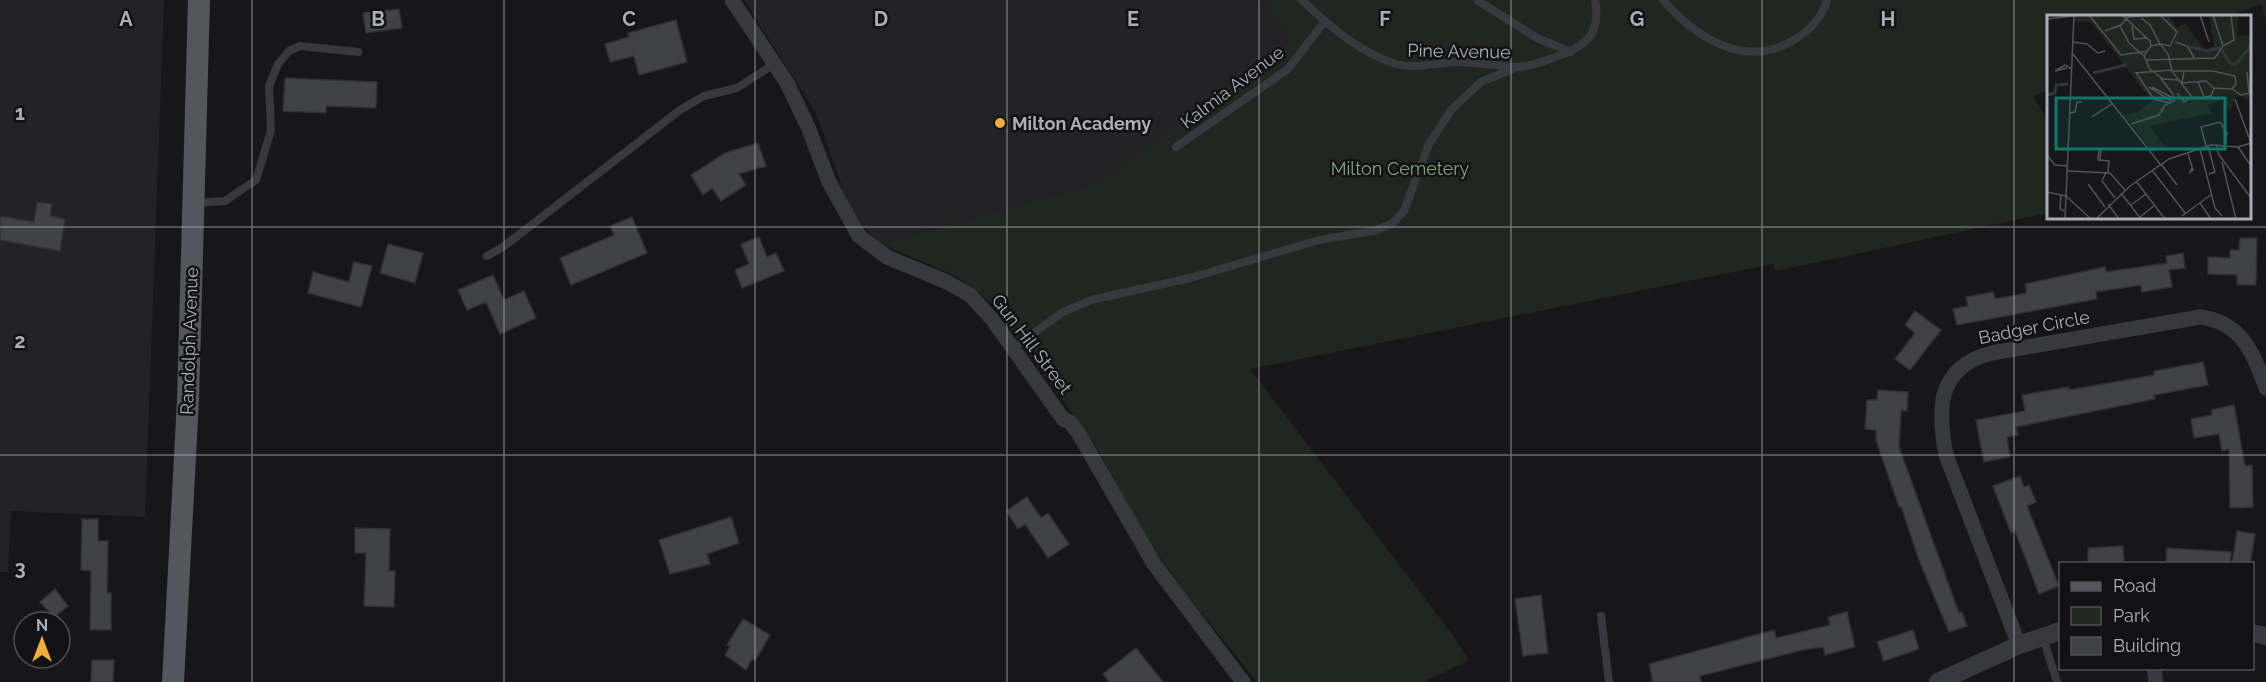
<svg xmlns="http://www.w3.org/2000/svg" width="2266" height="682" viewBox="0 0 2266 682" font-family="Raleway,sans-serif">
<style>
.built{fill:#232326}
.green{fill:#1f2720}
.building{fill:#414246;stroke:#313135;stroke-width:1.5}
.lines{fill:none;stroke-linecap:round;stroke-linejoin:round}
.service{stroke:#38393e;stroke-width:8}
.minor{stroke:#38393e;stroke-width:15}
.tertiary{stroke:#38393e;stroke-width:18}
.primary{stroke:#54565d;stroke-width:22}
.grid{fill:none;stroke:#a9aeb9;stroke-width:1.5;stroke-opacity:0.55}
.poi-dot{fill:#efae39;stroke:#121214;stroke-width:2}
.labels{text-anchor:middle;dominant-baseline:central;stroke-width:5;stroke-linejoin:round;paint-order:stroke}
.street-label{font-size:18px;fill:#a9aeb9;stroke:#121214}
.poi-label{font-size:18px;font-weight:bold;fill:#a9aeb9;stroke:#121214;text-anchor:start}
.park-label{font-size:18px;fill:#81a382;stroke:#121214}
.inset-river{fill:none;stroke:#2d363d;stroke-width:3}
.inset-road{fill:none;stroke:#515359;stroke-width:1.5}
.view{fill:#0f766e;fill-opacity:0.15;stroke:#0f766e;stroke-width:3}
.inset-edge{fill:none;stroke:#a9aeb9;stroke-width:3}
.grid-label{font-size:20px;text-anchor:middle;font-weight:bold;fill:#a9aeb9;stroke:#121214;stroke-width:5;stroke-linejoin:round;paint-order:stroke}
</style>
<rect width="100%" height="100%" fill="#171719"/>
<path class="built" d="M0 0H164L145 517 11 511 8 572H0Z
M744 0H1262L1292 39 1099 182 881 244 864 228 845 195 816 113Z"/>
<path class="green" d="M1262 0H2266V19L2261 4 2230 16H2048V90L2033 97 2048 121V213L1776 271 1773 264 1250 369 1452 634 1469 660 1424 682H1257L1186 594 1143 534 1095 444 991 303 956 276 881 244 1099 182 1291 39Z"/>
<path class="building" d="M399 9 402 28 366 33 363 13Z
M676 20 687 62 639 75 634 56 610 62 605 44 629 37 628 33Z
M285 78 377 82 376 108 326 106V113L283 111Z
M758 143 766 166 739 174 746 185 721 201 712 188 703 195 691 175 725 153Z
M37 202 52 204 50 216 65 219 60 251 0 240V216L34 222Z
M632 217 647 253 571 285 560 258 614 235 610 226Z
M759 237 767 257 776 253 784 271 742 288 735 270 749 264 741 244Z
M2240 238H2257L2256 285H2237V275L2208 274V257L2230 258V250H2239Z
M388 244 423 253 415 283 380 273Z
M2183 253 2185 268 2169 270 2172 287 2142 292 2141 285 2096 292 2097 299 1957 325 1953 309 1968 306 1966 297 1993 292 1995 299 2027 293 2025 284 2105 267 2106 272 2167 263 2166 256Z
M354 262 372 266 361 307 308 293 313 272 349 282Z
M493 275 504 300 524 291 536 318 500 334 486 302 467 310 458 290Z
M1915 311 1941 330 1910 370 1895 359 1915 333 1905 325Z
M2203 362 2208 385 2154 395 2155 399 2016 427 2018 435 2007 437 2010 457 1984 462 1976 420 2025 411 2022 395 2069 387V390L2154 375V371Z
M1878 390 1908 392 1907 411 1901 410 1899 447 1959 613 1962 612 1967 626 1949 632 1919 560 1901 506 1899 507 1876 440V430L1865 429 1867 400H1877Z
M2234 405 2245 466 2252 465 2253 507 2230 508 2229 449 2222 451 2219 434 2194 438 2191 419 2212 415 2211 410Z
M2020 476 2024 487 2029 485 2036 502 2027 506 2059 586 2039 594 2015 531 2011 533 1993 486Z
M1027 497 1041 518 1048 513 1069 544 1048 558 1025 524 1018 529 1006 511Z
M731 517 739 543 707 554 710 564 670 574 659 540Z
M82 519H98V541H108L107 593H111V630H90L91 571 81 570Z
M355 528 390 529 389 571H395L394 607 364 606 366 553H355Z
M2237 531 2255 534 2250 564H2232Z
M2123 546 2124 564H2088V548Z
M2167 548 2231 552 2230 564H2166Z
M55 589 68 606 54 617 40 602Z
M1541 595 1548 653 1523 656 1515 599Z
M1847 612 1855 647 1825 655 1823 647 1802 650 1700 676 1701 682H1653L1649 664 1774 630 1776 638 1830 625 1828 617Z
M743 619 770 635 755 661 752 659 746 670 725 655 730 646 727 645Z
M1913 630 1919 649 1884 661 1877 642Z
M1136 648 1163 682H1109L1103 674Z
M92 660H114L113 682H91Z"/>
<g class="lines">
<path class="service" d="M1302 0C1328 26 1361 53 1396 64 1417 70 1438 62 1459 62 1479 62 1499 67 1518 67 1532 66 1545 61 1558 56 1587 46 1601 33 1595 0
M1477 0 1537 38 1571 52
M1663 0C1695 37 1744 69 1792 41 1808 32 1822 18 1827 0
M1176 147 1288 69 1325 21
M195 203 225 201 256 180 271 130 269 86 278 64 289 51 300 46 358 52
M487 256 503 247 680 110 704 96 737 88 774 64
M1013 348 1063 312 1091 300 1190 278 1319 240 1377 230 1393 223 1404 211 1429 144 1451 110 1481 82 1517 67
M1601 616 1609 682
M2043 638 2057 682"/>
<path class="minor" d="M732 0 787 83 808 127 829 182 859 236 887 257 947 282 970 295 992 319 1063 419 1070 422 1079 434 1154 564 1243 682
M2019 645 1946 455C1937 408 1937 367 1992 353L2200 317C2242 322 2253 353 2266 388
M2154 668 2156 682"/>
<path class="tertiary" d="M2252 633 2266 636
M1938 682 2019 645 2060 631"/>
<path class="primary" d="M173 682 188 400 199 0"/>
</g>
<path class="grid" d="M252 0V682M504 0V682M755 0V682M1007 0V682M1259 0V682M1511 0V682M1762 0V682M2014 0V682M0 227H2266M0 455H2266"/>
<circle class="poi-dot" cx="1000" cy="123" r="6"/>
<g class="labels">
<g class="street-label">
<text transform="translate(1459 51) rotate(1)">Pine Avenue</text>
<text transform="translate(1232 87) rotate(-37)">Kalmia Avenue</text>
<text transform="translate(2034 327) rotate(-11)">Badger Circle</text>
<text transform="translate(189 341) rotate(-88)">Randolph Avenue</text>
<text transform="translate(1032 344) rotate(53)">Gun Hill Street</text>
</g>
<g class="poi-label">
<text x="1012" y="123">Milton Academy</text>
</g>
<g class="park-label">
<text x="1400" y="168">Milton Cemetery</text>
</g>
</g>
<g transform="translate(2047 15)">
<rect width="204" height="204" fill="#171719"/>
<path d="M37 0H121L130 13 138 8 158 35 167 31 162 0H192L190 21 204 20V86L190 80 182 97 177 84 160 90 165 98 102 111 118 132 106 138 83 106 74 101 91 97 105 86 44 7H28V2Z" fill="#1f2720"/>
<path class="inset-river" d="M143 32 160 36 173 33 177 38M177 39 184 49H189L204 31M46 58 79 50M0 80 8 78 9 70 21 69"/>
<path class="inset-road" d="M42 0 74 40 101 36M75 0 103 26 104 31 97 41 103 54 116 64 131 65M153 0 162 27M94 3 103 10 113 29 123 31 130 17 113 0M0 4 34 0M73 11 82 28 97 41M85 11 87 24 101 23M58 16 74 10 81 2 106 0M26 27 40 29 51 38 58 36M128 27 140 31 148 44M104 31 113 29 121 39 125 55M176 31 187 25 184 0M26 39 113 149M99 45 168 43 176 31 166 0M20 53 8 56 18 50 25 54M125 56H166L188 61M137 56 135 68 159 66 167 73M114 64 126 79M151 67 157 82 164 81 167 73M102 72 124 86M105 72 126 83M167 73 185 74 189 69 188 61M185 74 194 80 202 78 200 57M130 78 137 87 145 82M122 88 107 84 89 58 124 55 145 82M23 98 28 97 30 87H35M45 102 66 88M84 109 112 100 118 90 127 86 126 79M169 130 172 140 204 183M159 131 154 112 173 107 180 118 178 131M161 131 168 157 162 159M191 132 204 151M52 134H54L53 145H51ZM153 134 168 193 175 201M141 139 146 155 143 157 145 153M0 140 8 150 21 151M53 145 62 146 61 158M175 147 189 204M114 149 130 170M105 155 138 198M21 156 63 158 78 175M59 157 55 166 68 183M89 166 118 204M41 169 58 192M0 177 19 181M74 178 94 204M14 180 13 194 17 196M19 181 44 204M153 188 164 204M61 189 72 204M84 190 99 179M135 201 165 179M93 202 108 190M18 204 27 0M49 204 83 171 122 144 164 130 191 132 204 128 188 84"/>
<path class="view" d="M9 83H178V134H9Z"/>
<rect width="204" height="204" class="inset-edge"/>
</g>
<g class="grid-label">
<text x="126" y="26">A</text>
<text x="378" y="26">B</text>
<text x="629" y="26">C</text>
<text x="881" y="26">D</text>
<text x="1133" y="26">E</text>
<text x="1385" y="26">F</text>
<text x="1637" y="26">G</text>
<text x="1888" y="26">H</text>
<text x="20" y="120">1</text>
<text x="20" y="348">2</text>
<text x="20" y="575">3</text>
</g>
<rect x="2059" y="562" width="195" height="108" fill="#121214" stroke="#4e5056" stroke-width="1.5"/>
<rect x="2071" y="582" width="30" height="9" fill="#54565d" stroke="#4e5056" stroke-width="1.5"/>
<text x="2113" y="592" font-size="18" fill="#a9aeb9">Road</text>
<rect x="2071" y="607" width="30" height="18" fill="#1f2720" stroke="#4e5056" stroke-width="1.5"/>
<text x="2113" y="622" font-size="18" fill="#a9aeb9">Park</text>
<rect x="2071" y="637" width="30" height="18" fill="#414246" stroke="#4e5056" stroke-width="1.5"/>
<text x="2113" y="652" font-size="18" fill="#a9aeb9">Building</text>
<g transform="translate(42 640)"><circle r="28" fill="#121214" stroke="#4e5056" stroke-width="1.5"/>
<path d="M0-4.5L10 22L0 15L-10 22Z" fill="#efae39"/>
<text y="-9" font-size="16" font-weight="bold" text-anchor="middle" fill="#a9aeb9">N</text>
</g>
</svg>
